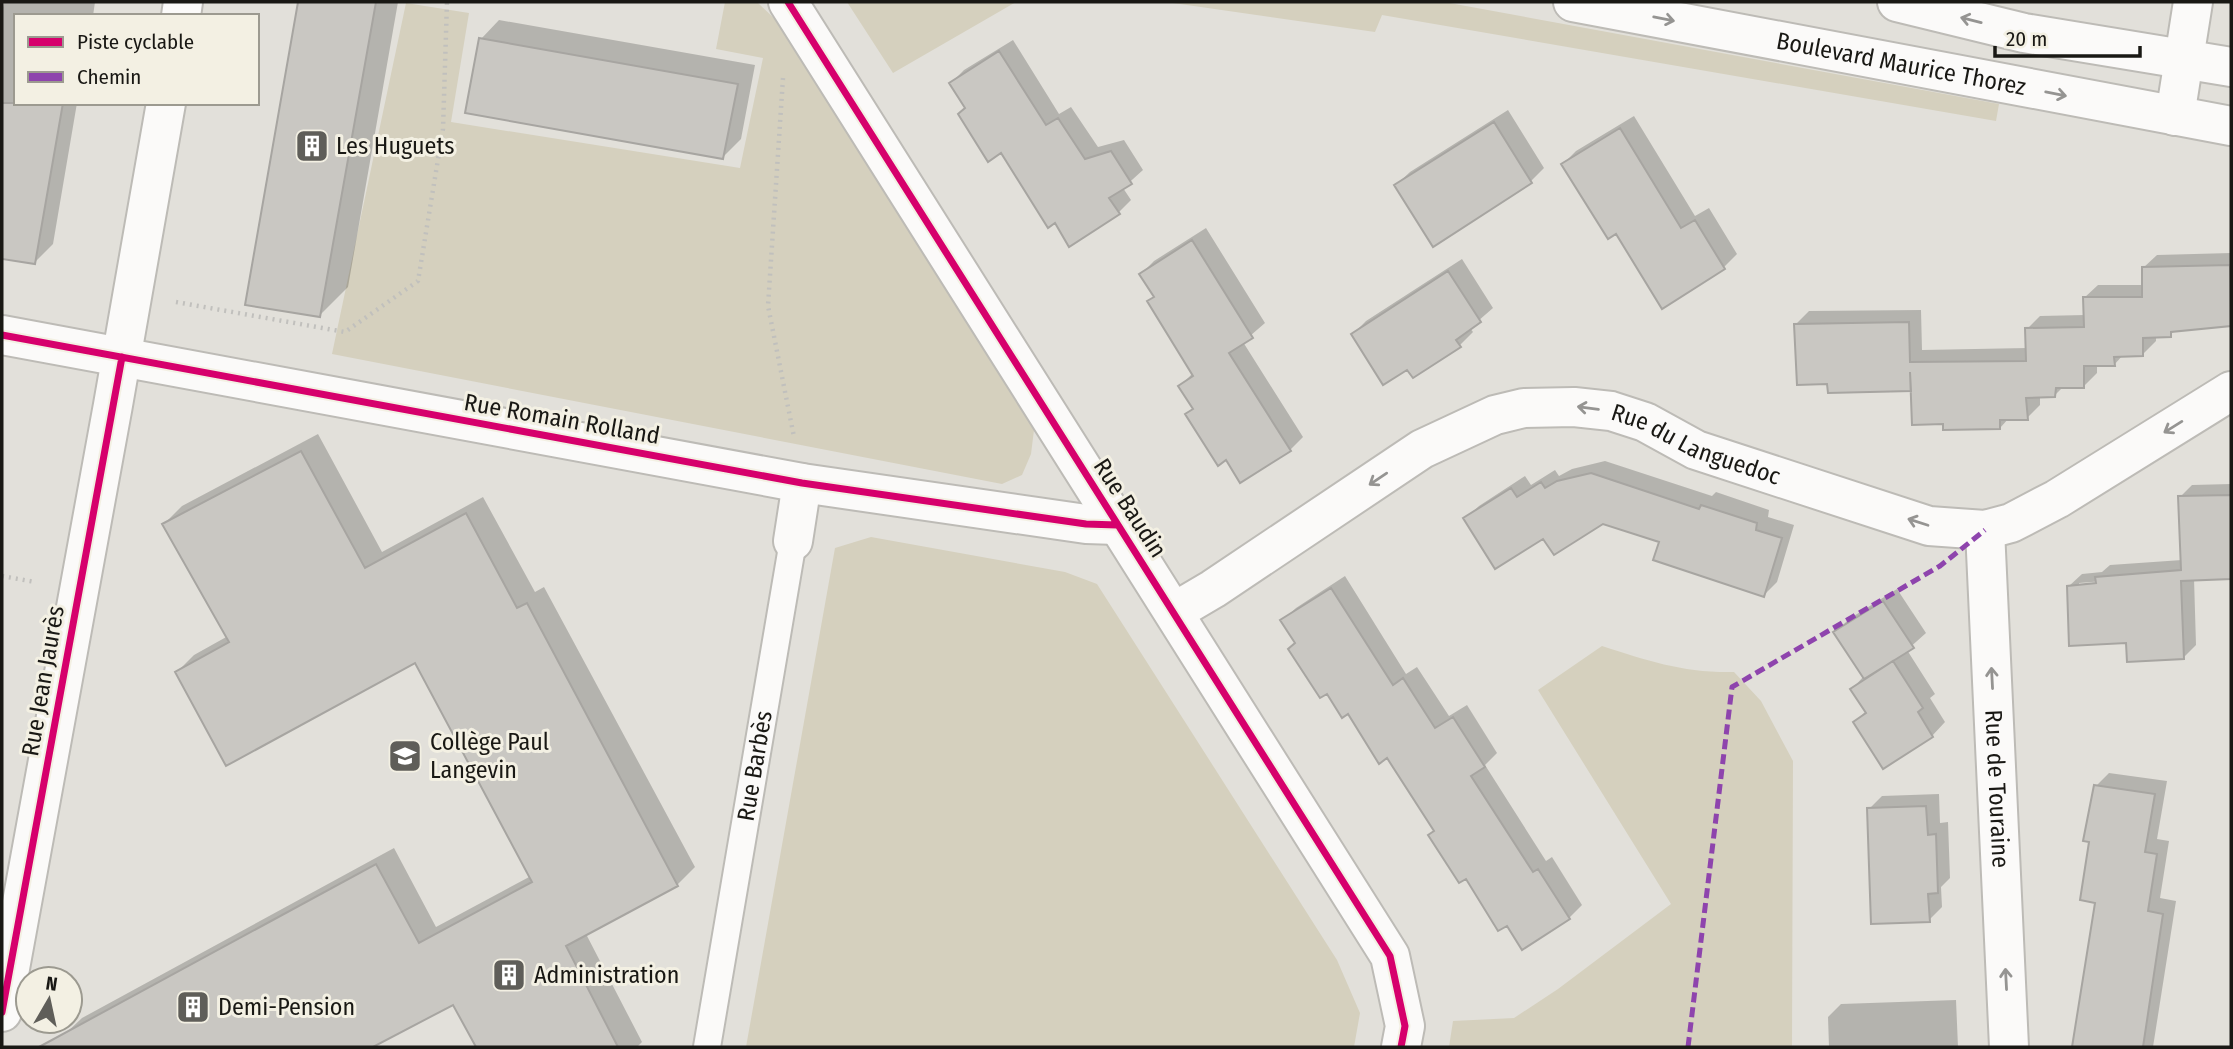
<svg xmlns="http://www.w3.org/2000/svg" width="2233" height="1049" viewBox="0 0 2233 1049" font-family="'Fira Sans Condensed',sans-serif">
<style>
.green{fill:#d5d0be}
.shadow{fill:#0003;fill-rule:evenodd}
.building{fill:#c9c7c2;stroke:#a7a5a1;stroke-width:2}
.lines{fill:none;stroke-linecap:round;stroke-linejoin:round}
.lane-casing{stroke:#bdbbb6;stroke-width:30}
.street-casing{stroke:#bdbbb6;stroke-width:42}
.secondary-casing{stroke:#bdbbb6;stroke-width:42}
.path{stroke:#c1c0bd;stroke-width:4.5;stroke-dasharray:2 5;stroke-linecap:butt}
.lane{stroke:#fbfaf9;stroke-width:26}
.street{stroke:#fbfaf9;stroke-width:38}
.secondary{stroke:#fbfaf9;stroke-width:38}
.quiet{stroke:#8e44ad;stroke-width:5;stroke-dasharray:10 5;stroke-linecap:butt}
.cycleway-casing{stroke:#f3f0e3;stroke-width:11}
.cycleway{stroke:#d6006c;stroke-width:7}
.oneway{stroke:#959492}
.labels{text-anchor:middle;dominant-baseline:central;stroke-width:6;stroke-linejoin:round;paint-order:stroke}
.street-label{font-size:24px;fill:#191814;stroke:#f3f0e3}
.poi-label{font-size:24px;fill:#191814;stroke:#f3f0e3;text-anchor:start}
</style>
<rect width="100%" height="100%" fill="#e2e0da"/>
<path class="green" d="M725 2H757L778 22 1034 430 1031 454 1022 475 1002 484 332 354 406 3 469 13 451 122 740 168 763 58 716 49Z
M847 2H1016L893 73Z
M1166 2H1444L1999 104 1996 121 1382 15 1375 32Z
M871 537 1065 572 1097 584 1337 960 1360 1013 1354 1047H746L835 548Z
M1602 646C1649 661 1683 673 1734 672L1761 701 1793 761 1792 1047H1449L1453 1021 1514 1018 1558 989 1671 904 1538 690Z"/>
<path class="shadow" d="M4 2H95L93 16H16V103H77L53 244 34 263 2 257V13Z
M300 2H398L348 287 320 315 247 304Z
M499 20 755 65 741 139 723 157 481 39Z
M1013 40 1059 114 1071 107 1098 147 1124 140 1143 170 1123 188 1131 200 1118 213 1056 221 967 107 951 83 964 70Z
M1508 110 1544 168 1530 182 1396 185 1410 172Z
M1634 116 1695 216 1709 208 1737 254 1724 267 1617 232 1563 164 1576 151Z
M1206 228 1265 323 1243 342 1303 437 1290 450 1241 481 1227 458 1188 414 1194 408 1180 386 1193 373 1149 302 1155 296 1141 274 1154 261Z
M2231 253V325L2175 330 2170 335 2156 336V341L2143 354 2123 355 2114 365H2097V373L2084 386H2064L2055 395 2040 396V405L2027 418H2009L2000 428 1944 422 1913 387 1829 382 1796 324 1809 311 1921 310 1922 350 2027 348V329L2040 316 2085 315 2084 298 2098 285H2144L2143 268 2157 255Z
M1462 259 1493 308 1470 328 1473 332 1459 346 1353 334 1366 321Z
M318 434 382 552 483 497 535 592 544 587 695 867 677 885 586 934 642 1042 637 1047H478L454 1003 370 1047H71L64 1035 82 1018 394 848 436 927 531 876 416 661 177 672 194 655 228 636 164 524 182 506Z
M1605 461 1712 496 1716 492 1769 510 1768 517 1794 525 1777 582 1764 595 1661 541 1603 522 1544 536 1465 519 1479 506 1525 476 1531 485 1555 470 1559 476 1572 469Z
M2231 484V577L2194 578 2196 645 2184 657 2127 641 2069 586 2082 574 2102 572 2110 565 2182 560 2180 497 2192 485ZM2104 581 2105 585 2079 586V583Z
M1345 576 1406 674 1417 667 1449 716 1467 705 1497 753 1485 765 1546 861 1552 857 1582 905 1569 918 1507 923 1466 877 1388 756 1349 712 1282 621 1296 608Z
M1897 589 1926 633 1907 650 1935 694 1930 698 1945 722 1932 736 1855 722 1866 711 1852 689 1864 676 1836 632 1849 619Z
M2109 773 2167 781 2157 839 2169 841 2160 898 2176 901 2153 1047H2073L2097 901 2091 840 2096 786Z
M1939 794 1940 823 1948 822 1950 878 1941 887 1942 907 1929 920 1869 809 1882 796Z
M1956 1000 1958 1047H1829L1828 1017 1841 1004Z"/>
<path class="building" d="M298 2H376L320 317 245 305Z
M479 38 738 84 723 159 465 113Z
M999 51 1046 125 1058 118 1085 159 1111 151 1132 184 1109 198 1120 214 1069 247 1055 223 1048 228 1001 153 988 162 958 114 965 108 949 83Z
M2 103H63L35 264 2 259Z
M1494 122 1532 183 1433 247 1394 185Z
M1620 128 1681 228 1695 220 1725 269 1662 309 1616 234 1608 239 1561 164Z
M1192 240 1253 338 1229 353 1291 451 1240 483 1226 460 1218 466 1185 414 1193 409 1178 386 1193 376 1147 301 1154 297 1139 274Z
M2230 265 2231 326 2171 332V337L2143 338V356L2114 357 2115 366H2084V388H2056L2055 397 2026 398 2028 420H2000V429L1943 430V424L1912 425 1910 372 1911 391 1828 393 1827 384 1797 385 1794 324 1909 322 1910 362 2026 361 2025 328 2084 327 2083 297H2142V267Z
M1448 271 1481 322 1456 340 1461 347 1413 378 1407 370 1383 385 1351 334Z
M301 451 365 568 466 513 517 608 527 603 678 886 566 946 618 1047H476L453 1005 373 1047H39L376 864 419 943 532 882 415 663 226 766 175 672 229 642 162 524Z
M1591 473 1699 509 1701 505 1757 523 1756 530 1782 538 1764 597 1653 560 1659 542 1603 524 1554 555 1543 539 1495 569 1463 518 1511 488 1517 497 1541 482 1545 488 1557 481Z
M2231 495V579L2181 581 2184 659 2127 662 2126 643 2069 646 2067 586 2096 583 2095 577 2181 570 2178 496Z
M1331 588 1393 685 1403 678 1435 728 1453 717 1485 767 1471 776 1533 872 1538 869 1570 919 1522 950 1507 926 1498 931 1466 879 1459 883 1428 835 1434 831 1387 758 1379 764 1348 714 1342 718 1327 694 1320 698 1288 649 1295 643 1280 620Z
M1883 601 1914 648 1864 679 1833 632Z
M1893 661 1923 708 1918 712 1933 737 1883 769 1853 722 1866 713 1850 689Z
M2094 785 2155 794 2145 852 2157 854 2148 911 2163 914 2143 1047H2072L2095 903 2080 900 2089 842 2083 841Z
M1926 806 1928 835 1936 834 1938 893 1928 894 1930 922 1871 924 1867 808Z"/>
<g class="lines">
<defs>
<g id="lane">
<path id="s1" d="M707 1047 793 541"/>
</g>
<g id="street">
<path d="M788 2 1390 956 1405 1026 1401 1047"/>
<path d="M181 16 183 2"/>
<path d="M2175 116 2193 2"/>
<path d="M2 335 802 483 1086 524 1117 525"/>
<path id="s2" d="M1985 530 2009 1047"/>
<path d="M793 541 802 483"/>
<path id="s3" d="M1174 612 1213 589 1422 449 1495 415 1524 408 1574 407 1611 411 1645 422 1696 450 1929 526 1985 530 2011 523 2057 499 2231 391"/>
<path d="M2 1012 113 405 166 103"/>
</g>
<g id="secondary">
<path id="s4" d="M1573 2 2231 126"/>
<path d="M1897 2 2024 33 2231 67"/>
</g>
</defs>
<use href="#lane" class="lane-casing"/>
<use href="#street" class="street-casing"/>
<use href="#secondary" class="secondary-casing"/>
<path class="path" d="M783 78 768 306 794 437
M176 302 345 332 418 281 443 129 447 2
M2 576 35 582"/>
<use href="#lane" class="lane"/>
<use href="#street" class="street"/>
<use href="#secondary" class="secondary"/>
<path class="quiet" d="M1688 1047 1732 687 1940 566 1985 530"/>
<defs>
<path id="cycleway" d="M788 2 1390 956 1405 1026 1401 1047
M2 335 802 483 1086 524 1117 525
M2 1012 122 357"/>
</defs>
<use href="#cycleway" class="cycleway-casing"/>
<use href="#cycleway" class="cycleway"/>
</g>
<defs><path id="oneway-shaft" d="M-6 0H5M1.5-3L5.5 0L1.5 3" fill="none" stroke-width="1.6" stroke-linecap="round" stroke-linejoin="round" transform="scale(1.75)"/></defs>
<g class="oneway">
<use href="#oneway-shaft" transform="translate(1664 19) rotate(11)"/>
<use href="#oneway-shaft" transform="translate(1971 20) rotate(-166)"/>
<use href="#oneway-shaft" transform="translate(2056 94) rotate(11)"/>
<use href="#oneway-shaft" transform="translate(1588 408) rotate(-173)"/>
<use href="#oneway-shaft" transform="translate(2173 427) rotate(148)"/>
<use href="#oneway-shaft" transform="translate(1378 479) rotate(146)"/>
<use href="#oneway-shaft" transform="translate(1918 522) rotate(-162)"/>
<use href="#oneway-shaft" transform="translate(1992 678) rotate(-93)"/>
<use href="#oneway-shaft" transform="translate(2006 979) rotate(-93)"/>
</g>
<defs>
<symbol id="building-square" viewBox="-11 -11 22 22"><rect x="-9" y="-9" width="18" height="18" rx="4" fill="#5f5e59" stroke="#f3f0e3"/><path d="M-4-6H4V6H1V3H-1V6H-4ZM-2.5-4.3h1.7v1.8h-1.7ZM.8-4.3h1.7v1.8H.8ZM-2.5-1h1.7V.8h-1.7ZM.8-1h1.7V.8H.8Z" fill="#fff"/></symbol>
<symbol id="school-square" viewBox="-11 -11 22 22"><rect x="-9" y="-9" width="18" height="18" rx="4" fill="#5f5e59" stroke="#f3f0e3"/><path d="M0-5L7-2L0 1L-7-2ZM-4 1L0 2.5L4 1V4Q0 6-4 4Z" fill="#fff"/></symbol>
</defs>
<g fill-rule="evenodd">
<use href="#building-square" x="293" y="127" width="38" height="38"/>
<use href="#school-square" x="386" y="737" width="38" height="38"/>
<use href="#building-square" x="490" y="956" width="38" height="38"/>
<use href="#building-square" x="174" y="988" width="38" height="38"/>
</g>
<g class="labels">
<g class="street-label">
<text stroke="none"><textPath href="#s4" startOffset="334">Boulevard Maurice Thorez</textPath></text>
<text transform="translate(562 419) rotate(10)">Rue Romain Rolland</text>
<text stroke="none"><textPath href="#s3" startOffset="586">Rue du Languedoc</textPath></text>
<text transform="translate(1130 508) rotate(57)">Rue Baudin</text>
<text transform="translate(43 681) rotate(-80)">Rue Jean Jaurès</text>
<text stroke="none"><textPath href="#s1" startOffset="285">Rue Barbès</textPath></text>
<text stroke="none"><textPath href="#s2" startOffset="259">Rue de Touraine</textPath></text>
</g>
<g class="poi-label">
<text x="336" y="146">Les Huguets</text>
<text x="430" y="742">Collège Paul<tspan x="430" dy="28">Langevin</tspan></text>
<text x="534" y="975">Administration</text>
<text x="218" y="1007">Demi-Pension</text>
</g>
</g>
<rect width="2233" height="1049" fill="none" stroke="#191814" stroke-width="7"/>
<rect x="14" y="14" width="245" height="91" fill="#f3f0e3" stroke="#9c9a90" stroke-width="2"/>
<rect x="28" y="37" width="35" height="10" fill="#d6006c" stroke="#9c9a90" stroke-width="2"/>
<text x="77" y="49" font-size="21" fill="#191814">Piste cyclable</text>
<rect x="28" y="72" width="35" height="10" fill="#8e44ad" stroke="#9c9a90" stroke-width="2"/>
<text x="77" y="84" font-size="21" fill="#191814">Chemin</text>
<g transform="translate(49 1000) rotate(9)"><circle r="33" fill="#f3f0e3" stroke="#9c9a90" stroke-width="2"/>
<path d="M0-5L12 26L0 18L-12 26Z" fill="#5f5e59"/>
<text y="-10" font-size="19" font-weight="bold" text-anchor="middle" fill="#191814">N</text>
</g>
<path d="M1995 46v10h145v-10" fill="none" stroke="#191814" stroke-width="3.5"/>
<text x="2006" y="46" font-size="21" fill="#191814" stroke="#f3f0e3" stroke-width="5" paint-order="stroke">20 m</text>
</svg>
